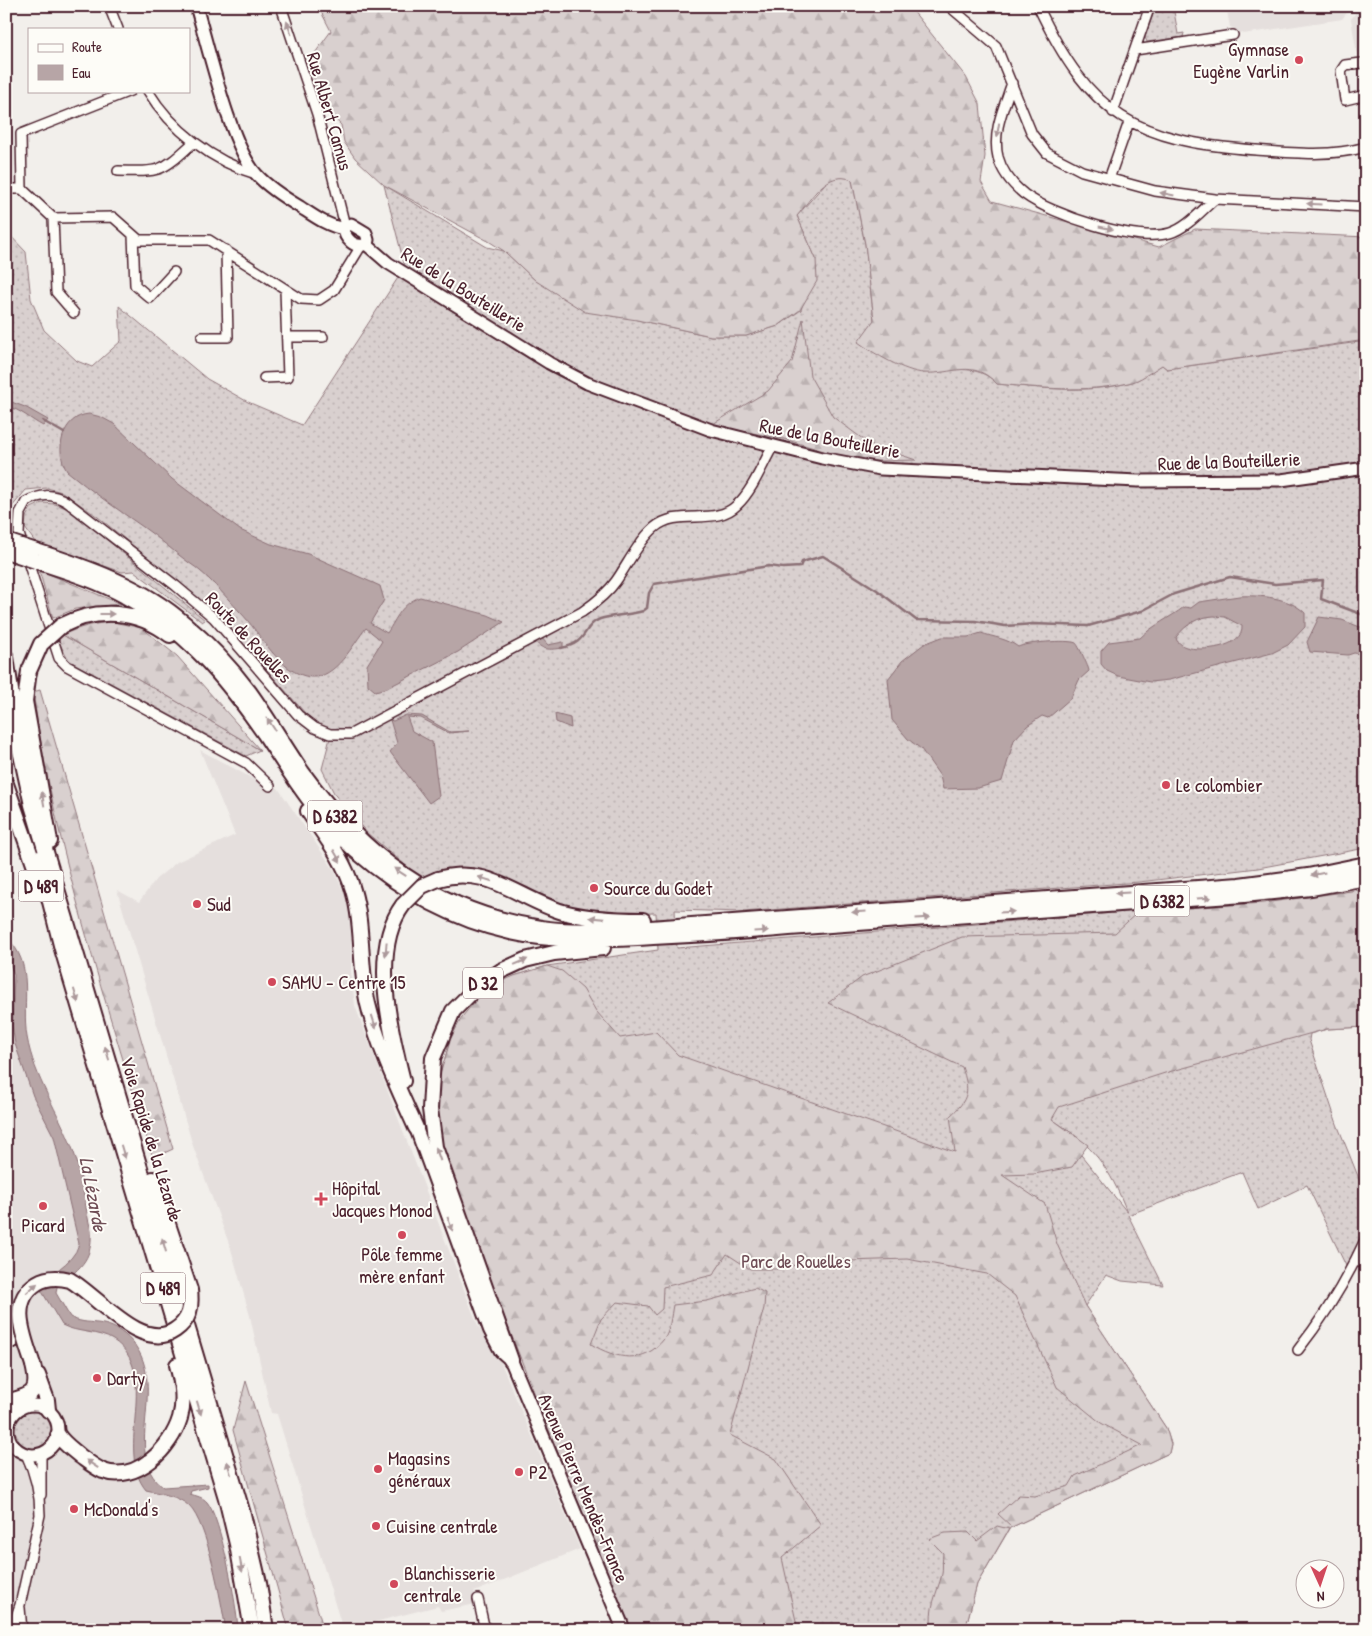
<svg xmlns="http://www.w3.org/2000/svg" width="1372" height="1636" viewBox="0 0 1372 1636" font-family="'Patrick Hand',sans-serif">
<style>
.built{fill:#e5dfdd}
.grass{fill:url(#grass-dots);stroke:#92787d;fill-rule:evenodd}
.forest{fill:url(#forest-firs);stroke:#92787d}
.water{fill:#b7a5a6;stroke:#8b6f75;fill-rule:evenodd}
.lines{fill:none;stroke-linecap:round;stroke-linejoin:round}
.stream{stroke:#8b6f75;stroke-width:2.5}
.minor-casing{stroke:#4a1f2b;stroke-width:12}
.tertiary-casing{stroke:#4a1f2b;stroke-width:15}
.secondary-casing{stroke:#4a1f2b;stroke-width:16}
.trunk-casing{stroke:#4a1f2b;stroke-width:18}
.minor{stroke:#fdfcf7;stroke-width:9}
.tertiary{stroke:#fdfcf7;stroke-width:11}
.secondary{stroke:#fdfcf7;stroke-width:12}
.trunk{stroke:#fdfcf7;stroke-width:14}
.trunk-bridge-casing{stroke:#4a1f2b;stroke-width:18;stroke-linecap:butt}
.trunk-bridge{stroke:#fdfcf7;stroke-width:14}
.oneway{fill:#ac999b}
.poi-dot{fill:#d1495b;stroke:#fdfcf7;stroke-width:2}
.labels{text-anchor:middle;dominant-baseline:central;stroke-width:4;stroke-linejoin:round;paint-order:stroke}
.shield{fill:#fdfcf7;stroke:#806168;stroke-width:1}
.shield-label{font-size:18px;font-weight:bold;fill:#4a1f2b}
.poi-label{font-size:19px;fill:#4a1f2b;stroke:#fdfcf7;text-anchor:start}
.street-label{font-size:19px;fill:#4a1f2b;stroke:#fdfcf7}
.park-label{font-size:19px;fill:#6e4b54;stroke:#fdfcf7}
.water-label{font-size:20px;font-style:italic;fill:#704e56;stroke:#fdfcf7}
</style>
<defs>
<pattern id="grass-dots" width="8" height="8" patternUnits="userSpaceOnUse" patternTransform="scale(1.25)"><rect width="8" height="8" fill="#d9d0cf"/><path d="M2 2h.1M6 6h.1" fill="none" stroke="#bcb2b2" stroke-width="1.8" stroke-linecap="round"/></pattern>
<pattern id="forest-firs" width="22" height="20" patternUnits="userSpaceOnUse" patternTransform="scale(1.25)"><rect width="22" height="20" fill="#d9d0cf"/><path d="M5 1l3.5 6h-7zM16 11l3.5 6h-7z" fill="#bcb2b2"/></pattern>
</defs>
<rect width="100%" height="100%" fill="#f2efeb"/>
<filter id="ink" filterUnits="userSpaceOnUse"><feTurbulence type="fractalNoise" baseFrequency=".02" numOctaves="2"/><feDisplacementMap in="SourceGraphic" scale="10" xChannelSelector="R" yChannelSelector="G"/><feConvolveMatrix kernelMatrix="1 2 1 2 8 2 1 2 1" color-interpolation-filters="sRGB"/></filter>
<g filter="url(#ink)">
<path class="built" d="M1226 6H1352L1342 19 1243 34 1230 27Z
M1361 6H1366V60L1357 54 1351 19Z
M200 750 266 786 274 785 278 788 334 870 345 895 351 919V971L355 1006 478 1326 495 1349 580 1549 474 1592 476 1604 441 1611 438 1606 343 1630 277 1414 271 1413 250 1316 231 1249 193 1146 117 890 139 902 156 879 177 862 235 835Z
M6 973 19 1044 63 1148 86 1248 50 1290 66 1323 113 1333 137 1365V1443L146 1481 167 1495 201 1511 228 1630H6Z"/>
<path class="grass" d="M1156 6H1173L1178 34 1184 33 1183 37 1147 42 1145 37Z
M843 175 852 180 865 244 874 320 923 373C949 371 977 362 997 384 1039 388 1086 394 1128 383 1140 381 1152 370 1162 365L1167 369 1366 341V848L1258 868 1139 882 743 912 675 910 677 948 1139 911 1263 903 1366 889V1027L1327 1029 1310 1034 1309 1040 1337 1124 1366 1196V1233L1347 1268 1307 1185 1258 1209 1242 1172 1128 1215 1163 1285 1122 1281 1106 1275 1085 1306 1166 1428 1171 1444 1169 1453 1010 1528 977 1584 965 1630H631L438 1106 439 1078 451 1038 462 1017 514 976 547 966 658 950 656 913C631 913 601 917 576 910 533 898 490 859 443 870 436 871 428 876 422 879L367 833 335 795 322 769 332 730 313 722 219 616 98 517 62 492 47 488 26 490 6 514V231L26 252 31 299 44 330 77 361 92 367 121 341 119 306 207 379 248 402 302 425 405 267 384 185 487 247 504 251 536 281 637 320 711 336H746L778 326 801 310 816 259 797 216 830 178ZM1053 1120C1093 1145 1110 1168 1127 1212Z
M42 503 55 504 69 509 205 620 202 622 134 571 122 572 35 542 25 528 26 517 31 508Z
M63 635 260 750 246 756 68 660 58 640Z
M13 1430a20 20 0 1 1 40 0a20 20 0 1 1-40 0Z"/>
<path class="forest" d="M318 6H909L966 77 980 104 985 156 981 182 992 201 1159 247 1195 229 1366 237V340L1167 369 1162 365C1152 371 1140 381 1128 383 1086 393 1039 388 997 384 973 358 952 375 924 373 905 372 873 353 858 342L874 320 865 244 852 180C827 169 811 199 797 216L816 259 817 281 800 310 778 326 746 336H711L637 320 585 312 536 281 504 251 490 242 384 185 355 158 344 142 341 125 320 105 310 60 331 31Z
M803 319 810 376 833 417 871 445 916 460 878 461 834 454 784 439 711 425 768 391 792 362Z
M39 570 121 604 75 609 53 618Z
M113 622 142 628 177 656 260 750 63 635C79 627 95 623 113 622Z
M40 690 173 1149 153 1158C107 1005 55 851 33 692Z
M1366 889V1027L1327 1029 1165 1073 1059 1107 1052 1119 1088 1145 1072 1167 1034 1174 1002 1175 1045 1204 1057 1244 1085 1306 1166 1428 1171 1444 1169 1453 1012 1527 998 1514 1019 1495 1035 1496 1069 1486 1075 1476 1142 1445 1101 1423 1057 1387 1015 1296 987 1274 907 1259 849 1261 824 1255 783 1269H750L727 1254 713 1275 663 1287 662 1309 655 1315 648 1306 617 1302 601 1319 591 1344C616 1359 644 1365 664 1339 670 1332 671 1315 673 1305L707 1301 755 1288 765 1293 764 1308 730 1435 776 1459 821 1525 782 1558 798 1630H631L594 1544 471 1233 439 1134 438 1106 439 1078 451 1038 462 1017 486 988 514 976 547 966 562 971 583 989 596 1011 620 1038 656 1032 678 1055 955 1152 950 1116C969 1099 970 1091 962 1067L828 1003 862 977 962 937 1115 933 1139 911 1263 903Z
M246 1381 324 1630H289L233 1430Z
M997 1526 1009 1529 977 1584 965 1630H932C928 1608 937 1594 942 1574 943 1568 942 1560 943 1553L929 1539 945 1533 968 1532 977 1541Z"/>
<path class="water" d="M6 400 25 407 48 420 43 426C31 420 20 409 6 406Z
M89 414 101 417 114 424 172 479 240 530 271 544 308 554 380 586 384 600 370 623 387 633C397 618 401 604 420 597L488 615 504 622 458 652 387 688 375 691 368 685 367 665 382 641 366 628C353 644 336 679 311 677 279 674 261 633 240 612 224 595 208 575 188 562 173 551 159 538 143 527 117 509 91 491 67 471 54 451 62 416 89 414Z
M1239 596C1260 595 1289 597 1305 613V627L1288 645 1272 653 1169 680 1150 682 1118 676 1107 671 1101 664V651L1109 642 1140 638C1153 625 1170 618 1184 607L1191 608 1199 602ZM1214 616 1225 617 1242 626C1244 648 1200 652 1186 647 1182 646 1180 643 1177 641L1176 637C1187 624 1197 617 1214 616Z
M1319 617 1342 620 1360 627 1366 626V655L1354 653 1348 655 1310 652 1307 642Z
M981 633C993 637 1008 639 1018 647 1026 643 1067 639 1076 643 1078 644 1089 668 1089 671L1079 680 1071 698 1048 718 1042 716 1027 726 1014 740 1002 781 978 788 943 789 940 776 921 749 908 739 892 720 888 679 902 661 924 644 942 637H968Z
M540 636 548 645 563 642V648C549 650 542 651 533 639Z
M555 714 570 718 571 728 556 722Z
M406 715 422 716 450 732 469 731 449 733 421 718 407 717 412 731 432 742 439 796 429 803 390 752 397 743 390 720 393 721Z
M6 937C36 964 21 1002 27 1037 34 1078 59 1112 73 1150 83 1175 84 1205 91 1231 93 1262 78 1269 57 1287L56 1293 70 1317C88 1327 103 1317 124 1334 176 1376 118 1453 163 1487L208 1484V1487L191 1491 190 1494C196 1496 203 1497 207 1502 221 1518 237 1606 238 1630H226C221 1602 208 1524 189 1506 179 1496 159 1493 146 1490 113 1450 162 1371 113 1340 99 1331 77 1333 62 1325L41 1290C46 1272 73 1266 79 1244L54 1137 33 1096 15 1044 12 1025 14 975 6 954Z"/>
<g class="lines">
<path class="stream" d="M43 421 64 433
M561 648C589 643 582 626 600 619 612 615 630 615 643 611L647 608 649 593 654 584 769 566 783 568 800 567 802 562 823 556 877 590 916 620 975 621 1005 626 1034 624 1088 626 1142 611 1174 594 1230 577 1275 584 1323 580 1321 599 1366 616"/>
<defs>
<path id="minor" d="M109 6 118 29
M281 6 317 114 345 226
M949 6 996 46 1032 134 1047 153 1082 171 1155 191 1215 199 1366 207
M1038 6C1090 117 1136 141 1256 150 1293 153 1330 157 1366 147
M1135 50 1233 35
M1366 65 1362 63 1345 65 1341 71 1345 100 1366 95
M1012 83C1004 107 992 132 998 157 1002 172 1013 185 1024 194 1052 215 1136 243 1170 233 1187 228 1202 210 1215 199
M148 91C171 129 213 162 256 174
M1113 112 1150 6
M118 171C163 172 161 172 194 142
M1109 179 1129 122
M6 189H22L53 218 113 217 139 240H209L301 299 319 300 334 290 361 246
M22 189 21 134 130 91
M53 218 56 292 74 313
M133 235 135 285 150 298 174 272
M202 337H228L226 250
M287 337H323
M264 378 288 377 285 290
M270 786 246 763 67 666 59 658 19 534 20 513 26 502C40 494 52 493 67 502L176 586 214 618 298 715 315 728 330 734H351L582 612C595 603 607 594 616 581 628 564 638 542 654 528 678 507 715 527 737 505 753 490 762 465 773 446
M1355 1261 1366 1264
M1298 1350C1325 1316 1348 1277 1366 1238
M41 1495V1454
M478 1599 485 1630
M20 1608 22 1630
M11 1630 20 1605 40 1515C40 1493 35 1473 26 1454"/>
<path id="tertiary" d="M196 6C208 46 231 148 257 175 269 188 285 198 300 207 314 216 327 226 344 229
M351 224 366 233 368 240 366 244C355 249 344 239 344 227Z
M366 244 388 263 549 363 587 383 711 430 822 458 880 469 1138 481 1281 480 1366 468
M8 1430a25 25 0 1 1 50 0a25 25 0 1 1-50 0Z"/>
<path id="secondary" d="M416 1128 490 1330 501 1351 511 1360 624 1630"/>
<path id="trunk" d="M33 550C86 567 143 586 185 624 209 644 231 668 250 693 268 718 284 746 302 772 363 856 436 912 541 928 563 932 587 930 609 931L1239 885 1308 876 1366 864
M36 561C66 571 97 580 125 596 184 628 226 678 264 733 291 774 318 818 356 851 401 890 452 919 510 932 557 943 605 940 653 937 698 935 743 932 789 928 940 917 1092 906 1244 895L1311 888 1366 878
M61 626C97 607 138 610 170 635
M6 657 20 750 32 805 243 1514 259 1583 266 1630
M29 671 25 701 50 841
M6 784 36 870
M308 811C325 836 345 861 353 890 364 927 359 967 368 1004 378 1046 398 1088 416 1128
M39 858 62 949 226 1498 237 1544 252 1630
M438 879C487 864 519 899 563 912 589 919 616 920 643 920
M403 905C370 949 390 1030 403 1081
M153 1179 190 1290
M13 1340 19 1309
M511 1360 435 1147 430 1109 433 1058 453 1011 477 987 501 971 525 960 554 953 603 948
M38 1375 47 1400 48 1410
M6 1402C32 1395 40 1394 33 1365
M58 1435C64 1444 72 1449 80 1456 87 1461 94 1467 103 1471 137 1483 171 1448 180 1418 185 1400 182 1383 177 1365"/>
</defs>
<use href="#minor" class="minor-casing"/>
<use href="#tertiary" class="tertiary-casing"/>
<use href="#secondary" class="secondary-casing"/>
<use href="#trunk" class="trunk-casing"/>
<use href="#minor" class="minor"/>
<use href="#tertiary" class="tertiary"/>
<use href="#secondary" class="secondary"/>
<use href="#trunk" class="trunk"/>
<defs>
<path id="trunk-bridge" d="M6 541 33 550
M6 551 36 561
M29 671 41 644 61 626
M403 905 422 886 438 879
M33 1365C25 1339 7 1302 37 1283 47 1277 58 1277 70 1280 98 1296 142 1353 175 1330 190 1320 192 1307 190 1290"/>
</defs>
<use href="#trunk-bridge" class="trunk-bridge-casing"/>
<use href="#trunk-bridge" class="trunk-bridge"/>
</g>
<defs><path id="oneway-solid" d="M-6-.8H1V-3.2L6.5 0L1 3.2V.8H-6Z" transform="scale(1.25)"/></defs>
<g class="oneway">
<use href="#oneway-solid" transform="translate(289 28) rotate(-109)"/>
<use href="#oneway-solid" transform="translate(998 130) rotate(99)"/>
<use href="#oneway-solid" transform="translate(1167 194) rotate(-169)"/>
<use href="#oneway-solid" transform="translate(1314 204) rotate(-177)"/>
<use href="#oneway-solid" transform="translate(1106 228) rotate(12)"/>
<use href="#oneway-solid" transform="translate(107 614)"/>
<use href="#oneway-solid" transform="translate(271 724) rotate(-123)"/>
<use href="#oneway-solid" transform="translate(43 799) rotate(-100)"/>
<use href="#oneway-solid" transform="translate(337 856) rotate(60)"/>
<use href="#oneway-solid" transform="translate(400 872) rotate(-147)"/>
<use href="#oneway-solid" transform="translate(1318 874) rotate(169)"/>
<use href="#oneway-solid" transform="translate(485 879) rotate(-163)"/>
<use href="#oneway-solid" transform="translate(1122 893) rotate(176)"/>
<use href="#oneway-solid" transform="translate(1204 898) rotate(-4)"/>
<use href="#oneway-solid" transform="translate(859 912) rotate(176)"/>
<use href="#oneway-solid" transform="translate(1007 912) rotate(-4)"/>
<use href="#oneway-solid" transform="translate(597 918) rotate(-175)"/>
<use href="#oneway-solid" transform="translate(923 918) rotate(-4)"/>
<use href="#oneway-solid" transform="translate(761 931) rotate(-4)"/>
<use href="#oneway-solid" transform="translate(386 949) rotate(95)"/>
<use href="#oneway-solid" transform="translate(521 962) rotate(-23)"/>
<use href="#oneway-solid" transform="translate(76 996) rotate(73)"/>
<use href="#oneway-solid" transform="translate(374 1022) rotate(72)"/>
<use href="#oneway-solid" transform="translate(107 1053) rotate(-107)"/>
<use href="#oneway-solid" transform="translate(123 1152) rotate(73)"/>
<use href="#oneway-solid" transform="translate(438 1154) rotate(-109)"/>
<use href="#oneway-solid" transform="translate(450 1224) rotate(70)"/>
<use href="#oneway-solid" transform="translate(164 1245) rotate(-106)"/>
<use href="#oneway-solid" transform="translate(32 1288) rotate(-41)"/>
<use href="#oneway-solid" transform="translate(199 1408) rotate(73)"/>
<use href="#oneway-solid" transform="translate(92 1464) rotate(-146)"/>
<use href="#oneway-solid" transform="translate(229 1468) rotate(-106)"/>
<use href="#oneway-solid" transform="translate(241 1565) rotate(79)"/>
</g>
</g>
<g class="poi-dot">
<circle cx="1299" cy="60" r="5"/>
<circle cx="1166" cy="785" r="5"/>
<circle cx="594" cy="888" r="5"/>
<circle cx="197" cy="904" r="5"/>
<circle cx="272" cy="982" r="5"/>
<path d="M318.5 1191.5h5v5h5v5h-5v5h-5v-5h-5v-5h5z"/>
<circle cx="43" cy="1206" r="5"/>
<circle cx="402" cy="1235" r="5"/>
<circle cx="97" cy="1378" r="5"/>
<circle cx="378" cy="1469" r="5"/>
<circle cx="519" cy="1472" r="5"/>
<circle cx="74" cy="1509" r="5"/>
<circle cx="376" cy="1526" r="5"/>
<circle cx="394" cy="1584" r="5"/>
</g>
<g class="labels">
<g class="shield">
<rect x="307.5" y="800.5" width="55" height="31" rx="4"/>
<rect x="18.5" y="870.5" width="45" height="31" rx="4"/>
<rect x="1134.5" y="885.5" width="55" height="31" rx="4"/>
<rect x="463" y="967.5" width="40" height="31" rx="4"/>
<rect x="140.5" y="1272.5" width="45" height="31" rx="4"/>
</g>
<g class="shield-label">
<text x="335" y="816">D 6382</text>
<text x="41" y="886">D 489</text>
<text x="1162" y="901">D 6382</text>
<text x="483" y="983">D 32</text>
<text x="163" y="1288">D 489</text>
</g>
<g class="poi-label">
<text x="1289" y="49" text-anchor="end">Gymnase<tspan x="1289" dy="22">Eugène Varlin</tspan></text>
<text x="1176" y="785">Le colombier</text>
<text x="604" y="888">Source du Godet</text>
<text x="207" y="904">Sud</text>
<text x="282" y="982">SAMU - Centre 15</text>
<text x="332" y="1188">Hôpital<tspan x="332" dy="22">Jacques Monod</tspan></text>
<text x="43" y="1225" text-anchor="middle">Picard</text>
<text x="402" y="1254" text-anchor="middle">Pôle femme<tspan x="402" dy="22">mère enfant</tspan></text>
<text x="107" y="1378">Darty</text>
<text x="388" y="1458">Magasins<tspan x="388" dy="22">généraux</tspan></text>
<text x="529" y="1472">P2</text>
<text x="84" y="1509">McDonald's</text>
<text x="386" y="1526">Cuisine centrale</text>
<text x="404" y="1573">Blanchisserie<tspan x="404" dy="22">centrale</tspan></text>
</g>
<g class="street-label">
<text transform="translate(330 111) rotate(74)">Rue Albert Camus</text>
<text transform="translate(464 289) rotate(32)">Rue de la Bouteillerie</text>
<text transform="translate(830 438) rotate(11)">Rue de la Bouteillerie</text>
<text transform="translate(1229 461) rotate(-2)">Rue de la Bouteillerie</text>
<text transform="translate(249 637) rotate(47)">Route de Rouelles</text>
<text transform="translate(152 1139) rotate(73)">Voie Rapide de la Lézarde</text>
<text transform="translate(584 1488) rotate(67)">Avenue Pierre Mendès-France</text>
</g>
<g class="park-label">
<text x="796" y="1261">Parc de Rouelles</text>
</g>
<g class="water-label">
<text transform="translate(94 1194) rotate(79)">La Lézarde</text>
</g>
</g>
<rect width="1372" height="1636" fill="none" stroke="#fdfcf7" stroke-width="25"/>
<rect x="12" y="12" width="1347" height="1611" fill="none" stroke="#4a1f2b" stroke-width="2" filter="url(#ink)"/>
<rect x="28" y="28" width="162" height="65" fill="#fdfcf7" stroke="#b5a4a5"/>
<rect x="38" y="44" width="25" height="8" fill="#fdfcf7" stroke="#b5a4a5"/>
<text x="72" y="52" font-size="15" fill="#4a1f2b">Route</text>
<rect x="38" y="65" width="25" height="15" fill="#b7a5a6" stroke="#b5a4a5"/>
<text x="72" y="78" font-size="15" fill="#4a1f2b">Eau</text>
<g transform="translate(1320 1584) rotate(177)"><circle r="24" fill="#fdfcf7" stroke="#b5a4a5"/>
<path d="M0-4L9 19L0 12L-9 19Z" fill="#d1495b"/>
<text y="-8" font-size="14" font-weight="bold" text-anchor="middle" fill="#4a1f2b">N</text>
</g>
</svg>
